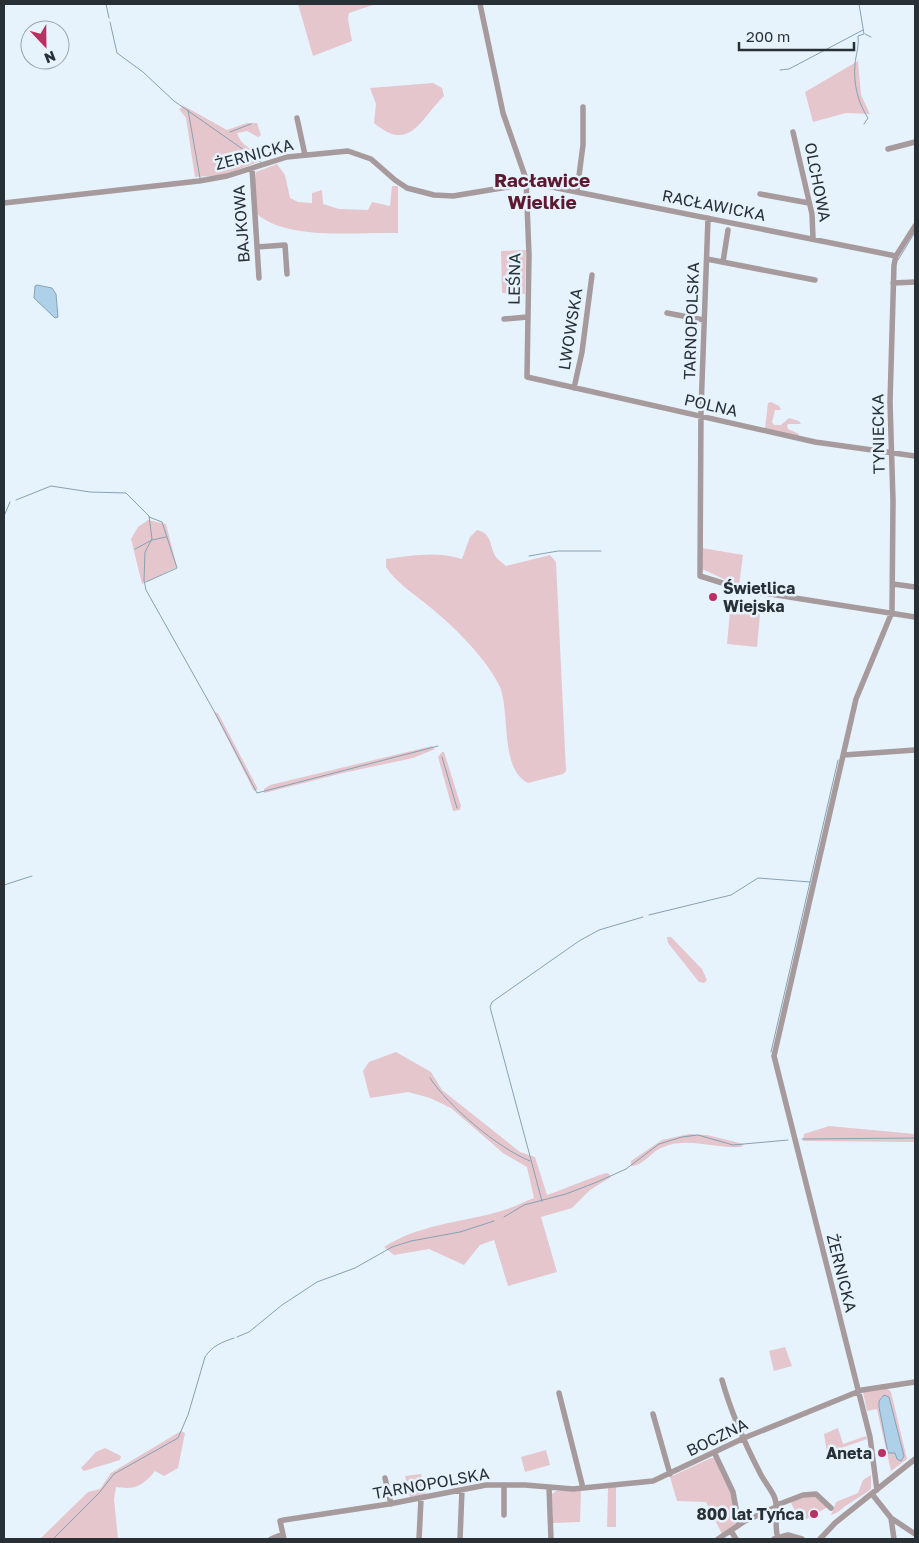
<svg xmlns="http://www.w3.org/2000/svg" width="919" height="1543" viewBox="0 0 919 1543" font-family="'Golos Text',sans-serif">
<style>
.green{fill:#e5c6cc}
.water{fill:#aed1e9;stroke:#86a1b3}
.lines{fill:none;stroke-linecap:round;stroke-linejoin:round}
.stream{stroke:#86a1b3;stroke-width:1}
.minor{stroke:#a69a9c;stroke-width:5.5}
.poi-dot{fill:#bc2f63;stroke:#e6f3fd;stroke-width:2}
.labels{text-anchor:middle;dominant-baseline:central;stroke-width:5;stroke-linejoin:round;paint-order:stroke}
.street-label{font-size:16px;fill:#283036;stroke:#e6f3fd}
.poi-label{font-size:16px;font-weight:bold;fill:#283036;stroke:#e6f3fd;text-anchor:end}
.quarter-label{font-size:19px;font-weight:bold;fill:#5d1930;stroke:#e6f3fd}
</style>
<rect width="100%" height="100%" fill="#e6f3fd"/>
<path class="green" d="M298 4H376L349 13 348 19 352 41 313 56Z
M858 61 861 95 870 114 846 113 813 122 805 92Z
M433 83 442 88 444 96C421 118 410 154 374 123L376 104 370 88Z
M184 106 227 130 247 123H257L261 135 258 137 247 131 237 133C241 146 251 149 263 155V160L224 175 195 177 186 118 179 109Z
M277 164 285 175 290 198 298 202 312 203V193L322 190 323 204 339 209 368 210 372 202 390 206 392 186H398V233C358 232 286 241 256 213L254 187 256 172Z
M526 250 525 294 502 293 501 251Z
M771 402 779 406 781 410H775L772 422 774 425H781L789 418 799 421 801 424H788L787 426 788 429 799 434 798 437 765 429 768 403Z
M148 520 166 524 177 567 142 584 131 539 138 527Z
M477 530C493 534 489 546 496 557 498 560 503 563 506 566L550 555 556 562 566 771 563 774 528 783C499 769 511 710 499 685 484 655 450 623 425 603 411 592 396 582 386 567V559C411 555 438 551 462 559L470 537Z
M702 548 743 555 739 586 702 569Z
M731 601 761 604 757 647 727 644Z
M214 712 218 713 258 789 254 791Z
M432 746 435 749 413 758 343 773 264 793V789L270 785Z
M442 752H444L461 806 460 810 453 811 438 757Z
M667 937H671L702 969 707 980 704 983 699 982 668 943Z
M396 1052 431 1072 442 1090 520 1152 535 1157 547 1195C557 1192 604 1172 608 1173L611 1177 590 1190 572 1208 541 1217 557 1272 508 1286 494 1240 480 1245 464 1265 429 1249 394 1255 384 1247C416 1226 459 1222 494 1213 508 1210 521 1203 534 1198L527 1167 503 1153 451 1108 430 1098 408 1092 370 1098 363 1071 369 1062Z
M829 1126 915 1134V1142L803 1141 804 1134Z
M689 1134 707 1135 744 1144 741 1147C714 1149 687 1136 661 1148 650 1153 643 1166 631 1166V1161L662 1140Z
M785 1347 792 1366 774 1371 769 1351Z
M886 1387 891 1392 907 1459 891 1471 877 1409 867 1411 863 1392Z
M838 1428 843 1444 866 1436 867 1439 827 1453 824 1434Z
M181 1431 185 1433 178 1468 164 1476 155 1471C143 1486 135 1490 116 1487L114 1499 118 1539H40L88 1492 100 1489 111 1473Z
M105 1448 121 1456 120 1460 84 1471 81 1468 96 1452Z
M546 1450 550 1465 525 1472 521 1457Z
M711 1458H715L731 1493 737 1524 722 1534 706 1502 677 1501 670 1477Z
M421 1474 426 1495 410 1497 405 1476Z
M871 1475V1489C863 1495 853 1501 847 1505 842 1508 839 1513 831 1515L836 1502 858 1493 863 1480Z
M616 1487V1527H607L608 1488Z
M581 1490 580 1522 553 1523 552 1494 556 1491Z
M814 1496 828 1507 801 1522 791 1503 797 1497Z"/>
<path class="water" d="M37 285 52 288 56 294 58 317 55 318 34 298 35 286Z
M884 1395 889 1397 904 1456 901 1461 897 1459 895 1453H888L879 1407V1401Z"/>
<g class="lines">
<path class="stream" d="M106 4 109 18
M859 4 864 34 858 36C859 47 856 54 855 64 853 83 858 103 868 118L864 124
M110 22 117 53 143 72 174 101 261 162
M865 34 871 37
M780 70 789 69 863 30
M188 110 200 178
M230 132 251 124
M898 260 915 232
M16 500 51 486 90 492 126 493 149 516 152 539 145 552 144 580 146 590 214 711 257 793 438 746
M4 516 10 502
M135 549 152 540 166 537
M529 556 558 551H601
M146 582 177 568 162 522 149 517
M442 757 457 808
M4 885 32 876
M649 915 731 895 758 878 810 882
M771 1052 838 760
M430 1078C449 1107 498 1148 530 1161
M802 1139 915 1138
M542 1201 490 1007 492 1002 579 941 599 930 643 917
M504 1217 524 1205 566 1194 597 1182 626 1169 659 1144 682 1137 698 1135 733 1145 788 1140
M237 1337 249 1332 282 1305 317 1282 355 1268 392 1247 411 1241 460 1232 494 1221
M53 1539 99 1493 114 1474 178 1438 188 1415 205 1357C212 1346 222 1342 234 1338"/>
<path class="minor" d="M480 4 503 113 526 179 529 255 527 377 815 442 915 456
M297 118 305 155
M793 132 812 214 813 238
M888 149 915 142
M252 168 259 278
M577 191 583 145V107
M760 194 809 203
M4 203 199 181 227 176 287 157 348 151 371 159 395 180 407 188 434 195 453 196 532 183 896 256
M708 218 701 410 700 576 745 590 915 617
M257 247 285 245 287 274
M707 259 815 280
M723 262 728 230
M893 283 915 282
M667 313 704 320
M504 319 527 317
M574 388 582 352 592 275
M893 584 915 587
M844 755 915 750
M722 1380C731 1412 745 1444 760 1473 764 1481 770 1488 774 1496 780 1509 773 1524 778 1538
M559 1393 583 1488
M653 1414 670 1474
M714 1452 733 1492 739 1525
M385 1478 391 1504
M504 1485V1515
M549 1487 551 1539
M877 1490 870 1437 774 1056 856 699 892 612 893 501 890 402 894 265 896 256 915 226
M872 1494 891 1518 915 1534
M777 1505 803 1495 816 1494 831 1508
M891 1518 894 1539
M731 1531 736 1539
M271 1539 283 1534
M284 1539 280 1521 284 1520 389 1504 486 1485H525L573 1489 653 1481 744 1438 862 1390 915 1382
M419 1539 421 1499
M460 1539 462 1490
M718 1539 745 1521 776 1507
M774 1539 788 1535 802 1539
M820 1539 835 1523 915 1459"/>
</g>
<g class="poi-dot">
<circle cx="713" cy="597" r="5"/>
<circle cx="882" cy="1453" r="5"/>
<circle cx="814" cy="1514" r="5"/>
</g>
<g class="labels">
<g class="street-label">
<text transform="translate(254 154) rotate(-15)">ŻERNICKA</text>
<text transform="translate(818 182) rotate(79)">OLCHOWA</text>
<text transform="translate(714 205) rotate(11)">RACŁAWICKA</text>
<text transform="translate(241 224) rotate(-94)">BAJKOWA</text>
<text transform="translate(514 279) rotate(-89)">LEŚNA</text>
<text transform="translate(691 321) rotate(-88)">TARNOPOLSKA</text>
<text transform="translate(570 329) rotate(-81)">LWOWSKA</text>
<text transform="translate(711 405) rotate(13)">POLNA</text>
<text transform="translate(878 434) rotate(-91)">TYNIECKA</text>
<text transform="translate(842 1273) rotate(76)">ŻERNICKA</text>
<text transform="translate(717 1437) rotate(-26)">BOCZNA</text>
<text transform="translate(431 1483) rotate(-10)">TARNOPOLSKA</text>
</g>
<g class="poi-label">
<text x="723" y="588" text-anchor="start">Świetlica<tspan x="723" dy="18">Wiejska</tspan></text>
<text x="872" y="1453">Aneta</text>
<text x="804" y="1514">800 lat Tyńca</text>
</g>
<g class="quarter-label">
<text x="542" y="179">Racławice<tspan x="542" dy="22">Wielkie</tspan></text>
</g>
</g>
<rect width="919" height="1543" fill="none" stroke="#283036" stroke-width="10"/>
<g transform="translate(45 45) rotate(158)"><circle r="24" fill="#e6f3fd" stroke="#9aa5ad"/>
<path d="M0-4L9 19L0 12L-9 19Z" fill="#bc2f63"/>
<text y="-8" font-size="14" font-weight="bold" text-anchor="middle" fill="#283036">N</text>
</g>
<path d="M739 42v8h115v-8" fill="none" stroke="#283036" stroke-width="2.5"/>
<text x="746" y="42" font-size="15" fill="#283036" stroke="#e6f3fd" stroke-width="4" paint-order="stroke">200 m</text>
</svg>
